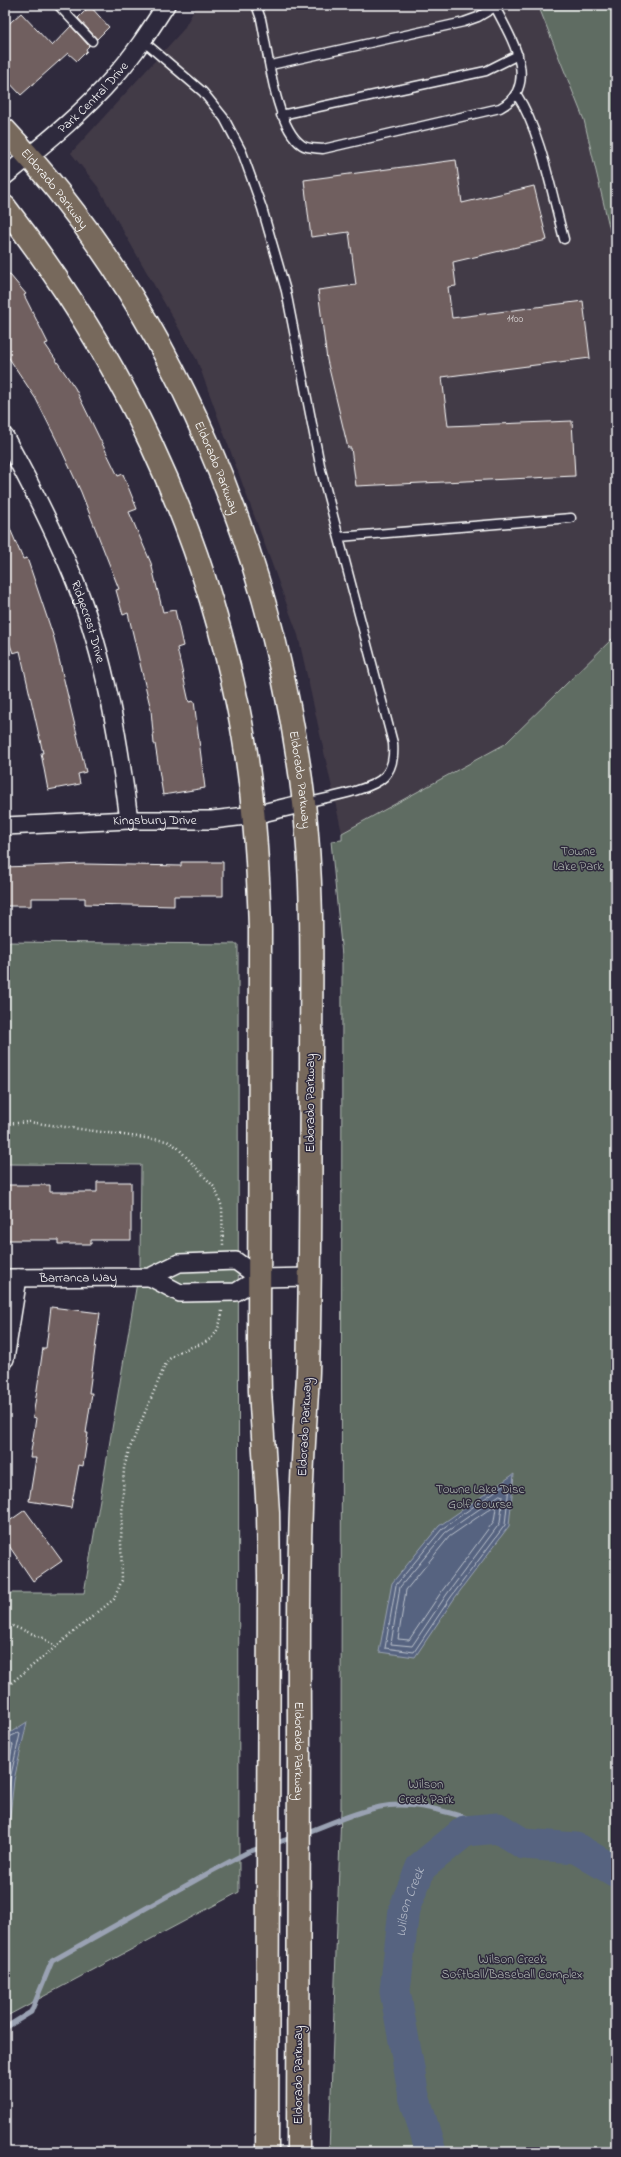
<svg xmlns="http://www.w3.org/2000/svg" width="621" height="2157" viewBox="0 0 621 2157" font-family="'Indie Flower',sans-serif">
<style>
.built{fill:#423a47}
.green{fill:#5e6c62;stroke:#aeb6b0}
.water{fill:#566480;stroke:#9aa2b3}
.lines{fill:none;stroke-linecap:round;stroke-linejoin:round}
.shore{stroke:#bbc1cc;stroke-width:1}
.stream{stroke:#9aa2b3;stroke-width:5}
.river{stroke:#566480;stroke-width:31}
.building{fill:#705e5e;stroke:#fff}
.service-casing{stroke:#fff;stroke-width:11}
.minor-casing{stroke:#fff;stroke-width:20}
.primary-casing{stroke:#fff;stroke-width:25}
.path{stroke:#fff;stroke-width:2.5;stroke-dasharray:1 3;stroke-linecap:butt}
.service{stroke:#2f2a3d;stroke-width:8}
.minor{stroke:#2f2a3d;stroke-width:17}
.primary{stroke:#77695c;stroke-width:22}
.labels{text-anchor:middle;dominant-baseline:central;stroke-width:3;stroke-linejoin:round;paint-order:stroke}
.number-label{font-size:11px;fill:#dbd7d7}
.street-label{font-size:13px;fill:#fff;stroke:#2f2a3d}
.park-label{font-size:13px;fill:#aeb6b0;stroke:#2f2a3d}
.water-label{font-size:14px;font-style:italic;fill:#b3b9c6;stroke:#2f2a3d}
</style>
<rect width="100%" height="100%" fill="#2f2a3d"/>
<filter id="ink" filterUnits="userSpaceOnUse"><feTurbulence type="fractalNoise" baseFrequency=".025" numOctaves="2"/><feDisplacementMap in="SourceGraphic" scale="8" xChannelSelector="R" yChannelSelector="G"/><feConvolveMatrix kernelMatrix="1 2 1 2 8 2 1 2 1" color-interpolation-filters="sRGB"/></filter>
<g filter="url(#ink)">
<path class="built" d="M197 5H538L584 120 616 256V635L505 744 342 833 298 635 197 360 98 187 71 153 183 30Z"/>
<path class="green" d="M538 5H616V256L584 120Z
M616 635V2152H329L341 1810 342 956 331 841 342 840V833L505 744Z
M5 942 238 944 239 1892 5 2017V1593H84L140 1265 141 1165 5 1164Z"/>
<path class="water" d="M514 1474 509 1526 454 1599 415 1657 379 1652 392 1583 439 1526Z
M27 1722 14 1780 5 1860V1736Z"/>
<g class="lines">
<path class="shore" d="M506 1484 509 1486 505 1525 451 1597 414 1652 385 1648 396 1585 442 1529Z
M500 1495 503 1496 500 1523 447 1594 412 1646 391 1644 400 1587 445 1533Z
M493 1507 496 1508 494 1521 442 1591 409 1640 398 1639 406 1590 449 1537Z
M5 1739 18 1733 20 1734 10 1779 5 1824
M5 1744 11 1743 13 1745 5 1780"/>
<path class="stream" d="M305 1833C329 1824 355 1812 380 1807 416 1799 464 1817 498 1828
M273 1844 294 1837
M5 2028 31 2012 52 1961 212 1871 248 1852 263 1847"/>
<path class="river" id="s1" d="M431 2152 414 2096 395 1991 404 1909 421 1867 465 1831 498 1828 524 1844 576 1848 616 1872"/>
</g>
<path class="building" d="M90 6 109 27 97 39 78 18Z
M21 13 52 46 71 26 89 46 86 49 87 51 77 61 68 53 21 95 5 78V27Z
M456 160 462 203 534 186 547 240 453 262 456 286 448 287 452 318 583 301 590 358 442 377 448 426 572 421 575 476 356 486 351 448H348L327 360 318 290 356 285 349 232 311 237 304 180Z
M5 269 26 294 24 295 48 343 45 344 75 388 118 476 123 474 137 509 129 512 151 563 163 612 175 610 183 646 177 648 189 702 194 701 205 788 163 795 155 744H154L151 710 128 613 123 615 116 590 119 589 81 492 61 449 36 399 5 352Z
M5 517 23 559 27 558 54 638 86 772 78 774 80 784 48 790 41 753H43L20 651 13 653 5 631Z
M181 862H223V896H174V906L85 904V898H31V906H5V867L85 864 181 866Z
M97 1182H131V1240H91V1244H58V1240H5V1185H50V1192H97Z
M51 1307 100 1313 89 1393H92L86 1433H88L83 1466 79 1465 71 1508 29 1501 36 1458H30L36 1418 33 1417 43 1348H46Z
M25 1510 62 1561 33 1581 5 1540V1524Z"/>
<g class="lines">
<defs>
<path id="service" d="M58 5 92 41
M256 5 261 19C268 51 275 127 302 145 308 149 317 148 323 149L500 108C542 85 510 36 494 5
M143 41 203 92 224 118 242 152 262 208 286 291 321 470 393 743C394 755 393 768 384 777 370 791 324 798 305 803
M271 65 464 22 478 17 495 7
M517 95C541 132 552 195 564 239
M281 115 486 71 518 55
M339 537 571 518"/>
<g id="minor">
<path id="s2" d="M5 176C43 145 82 114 114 77 134 55 150 30 166 5"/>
<path id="s3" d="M5 437C31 485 56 533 76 584 106 660 119 741 129 820"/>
<path id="s4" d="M5 826 129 820H212L254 815 304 803"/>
<path d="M150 1277 180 1293 236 1292 259 1278 310 1277"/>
<path id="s5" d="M5 1278 150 1277 179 1263 236 1261 259 1278"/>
<path d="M5 1359 18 1278"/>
</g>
<g id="primary">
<path id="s6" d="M5 130C175 311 275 558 304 803 314 890 311 979 311 1066 310 1168 311 1270 308 1372 306 1418 302 1463 301 1509 298 1590 299 1671 299 1751 299 1885 298 2018 298 2152"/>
<path d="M5 207C121 357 200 520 238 707 253 780 258 855 260 930L259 1347 260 1391 268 1512 269 1576 267 2152"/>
</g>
</defs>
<use href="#service" class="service-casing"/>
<use href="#minor" class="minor-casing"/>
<use href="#primary" class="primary-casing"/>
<path class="path" d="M5 1124 29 1122 167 1141 177 1147 215 1188 222 1207 223 1245
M5 1623 43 1638 55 1647
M5 1688 114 1599 122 1580 121 1541 124 1468 129 1450 166 1363C186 1337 218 1357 222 1310"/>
<use href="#service" class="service"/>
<use href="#minor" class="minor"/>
<use href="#primary" class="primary"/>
</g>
</g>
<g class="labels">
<g class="number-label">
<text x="515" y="319">1100</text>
</g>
<g class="street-label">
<text stroke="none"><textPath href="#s2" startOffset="118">Park Central Drive</textPath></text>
<text stroke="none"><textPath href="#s6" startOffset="77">Eldorado Parkway</textPath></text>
<text stroke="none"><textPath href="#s6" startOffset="401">Eldorado Parkway</textPath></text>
<text stroke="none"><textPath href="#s3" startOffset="203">Ridgecrest Drive</textPath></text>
<text stroke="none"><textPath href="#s6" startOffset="725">Eldorado Parkway</textPath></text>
<text stroke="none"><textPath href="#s4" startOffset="150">Kingsbury Drive</textPath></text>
<text transform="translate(310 1103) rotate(-90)">Eldorado Parkway</text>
<text stroke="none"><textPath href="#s5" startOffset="73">Barranca Way</textPath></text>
<text transform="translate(305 1427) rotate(-87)">Eldorado Parkway</text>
<text stroke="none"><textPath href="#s6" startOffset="1697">Eldorado Parkway</textPath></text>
<text transform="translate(298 2075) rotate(-90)">Eldorado Parkway</text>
</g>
<g class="park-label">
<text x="578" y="851">Towne<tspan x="578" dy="15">Lake Park</tspan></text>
<text x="480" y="1489">Towne Lake Disc<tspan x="480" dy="15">Golf Course</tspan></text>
<text x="426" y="1784">Wilson<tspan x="426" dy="15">Creek Park</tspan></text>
<text x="512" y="1959">Wilson Creek<tspan x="512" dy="15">Softball/Baseball Complex</tspan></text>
</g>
<g class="water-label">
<text stroke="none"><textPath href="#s1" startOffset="256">Wilson Creek</textPath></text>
</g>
</g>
<rect width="621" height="2157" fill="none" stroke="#2f2a3d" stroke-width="20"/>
<rect x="10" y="10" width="601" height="2137" fill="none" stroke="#fff" stroke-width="1.5" filter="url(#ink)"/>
</svg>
